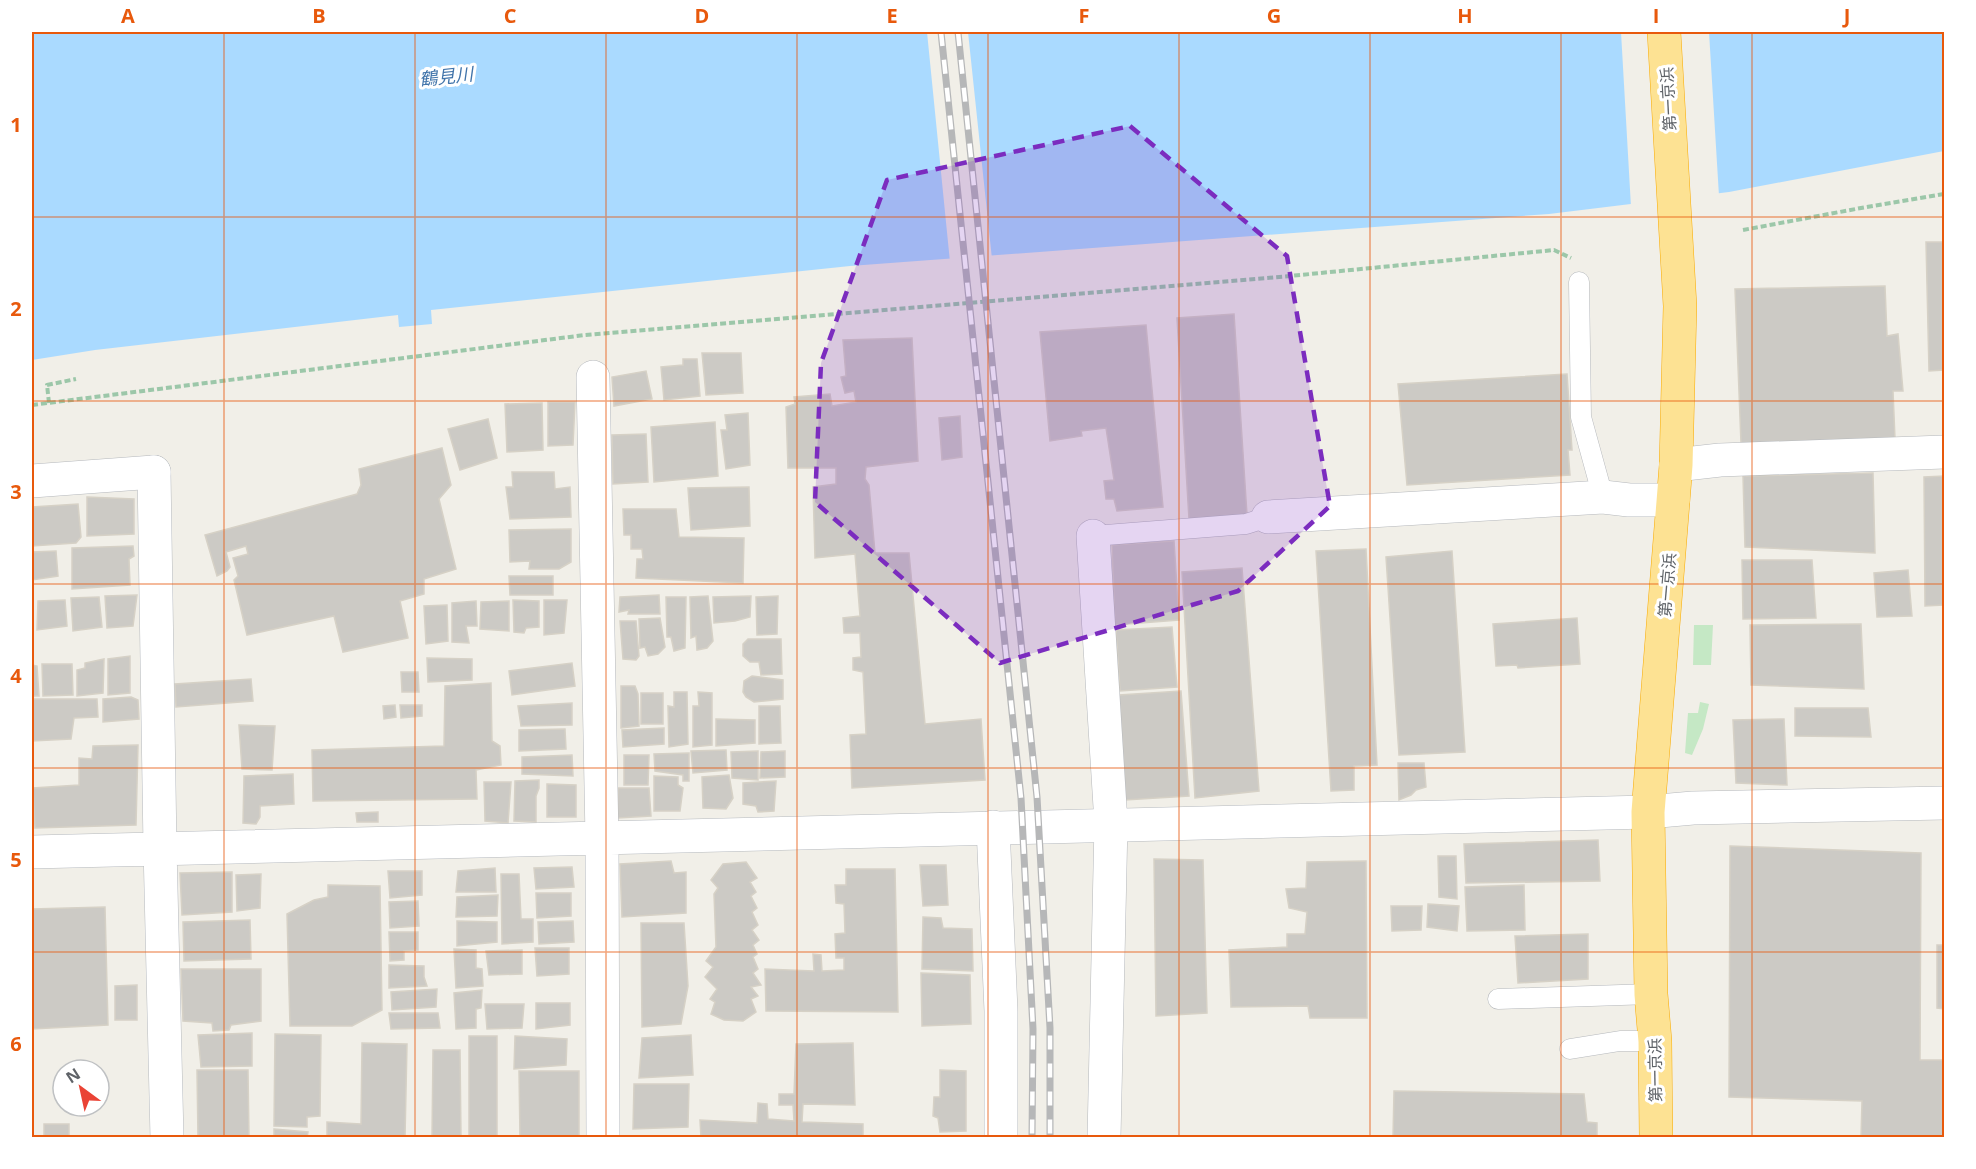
<svg xmlns="http://www.w3.org/2000/svg" width="1976" height="1169" viewBox="0 0 1976 1169" font-family="'Open Sans','Noto Sans JP',sans-serif">
<style>
.green{fill:#c5e8c5}
.water{fill:#aadaff}
.pier{fill:#f1efe8}
.building{fill:#cccac5;stroke:#d6d1c6;stroke-width:1.5}
.lines{fill:none;stroke-linecap:round;stroke-linejoin:round}
.lane-casing{stroke:#b5b8bc;stroke-width:21}
.street-casing{stroke:#b5b8bc;stroke-width:34}
.secondary-casing{stroke:#b6babf;stroke-width:34}
.highway-casing{stroke:#f9ab00;stroke-width:34}
.path{stroke:#9cc7a9;stroke-width:4;stroke-dasharray:6 3;stroke-linecap:butt}
.lane{stroke:#fff;stroke-width:20}
.street{stroke:#fff;stroke-width:33}
.secondary{stroke:#fff;stroke-width:33}
.highway{stroke:#fde293;stroke-width:33}
.rail-casing{stroke:#b6b7b8;stroke-width:7}
.rail{stroke:#fff;stroke-width:4.5;stroke-dasharray:14;stroke-linecap:butt}
.marked{fill:#7b2cbf;fill-opacity:0.2;stroke:#7b2cbf;stroke-width:4.5;stroke-dasharray:12 8;stroke-linejoin:round}
.grid{fill:none;stroke:#e8590c;stroke-width:1.5;stroke-opacity:0.55}
.labels{text-anchor:middle;dominant-baseline:central;stroke-width:6;stroke-linejoin:round;paint-order:stroke}
.street-label{font-size:16px;fill:#5f6368;stroke:#fff}
.water-label{font-size:18px;font-style:italic;fill:#4174aa;stroke:#fff}
.neatline{fill:none;stroke:#e8590c;stroke-width:2}
.grid-label{font-size:20px;text-anchor:middle;font-weight:bold;fill:#e8590c}
</style>
<rect width="100%" height="100%" fill="#f1efe8"/>
<path class="green" d="M1694 625H1713L1711 665H1693Z
M1700 702 1709 704 1703 729 1692 755 1685 753 1688 713H1698Z"/>
<path class="water" d="M32 32H1944V151L1729 192 1549 214 850 266 431 310 432 324 399 327 398 315 95 350 32 360Z"/>
<path class="pier" d="M927 32H968L992 259 950 262Z
M1621 32H1709L1719 196 1631 207Z"/>
<path class="building" d="M1926 242H1944V370L1929 371Z
M1885 286 1887 336 1898 334 1903 391H1893L1895 439 1741 443 1735 289Z
M1234 314 1247 515 1189 519 1177 318Z
M1146 325 1163 507 1117 511 1114 499H1106L1104 481 1114 480 1106 428 1081 431 1082 436 1050 441 1040 332Z
M912 338 918 461 866 467 865 479 869 485 875 553H909L925 724 981 719 985 780 852 788 850 735 866 734 863 672 853 670V658L861 657 860 633H844L843 618 860 616 855 554 815 558 813 487 836 484V468H788L786 407 795 404 794 397 830 394 832 406 856 402 854 391 845 393 841 377 846 376 843 340Z
M702 353H741L743 393 706 395Z
M683 359H697L700 396 664 400 661 367 683 365Z
M646 371 652 399 614 406 612 377Z
M1567 374 1572 450H1568L1570 475 1407 485 1398 384Z
M548 402H575L573 445 548 446Z
M542 403 543 450 507 452 505 404Z
M748 413 750 465 726 469 721 430H727L725 415Z
M960 416 962 457 942 460 939 418Z
M488 419 497 458 460 470 448 429Z
M715 422 718 476 654 482 651 427Z
M646 434 648 482 613 484 612 435Z
M442 448 451 485 439 499 456 569 424 579V594L400 601 408 638 343 652 334 616 247 635 234 580 238 576 233 558 248 554 246 546 226 552 230 567 227 571 217 576 205 535 357 494 361 485 359 469Z
M512 472H554L555 489 570 487 571 517 510 519 506 487H513Z
M1873 473 1875 553 1745 547 1743 476Z
M1944 476V605L1925 606 1924 477Z
M749 487 750 526 691 530 688 488Z
M87 497 134 499V534L87 536Z
M78 504 81 537 76 543 32 546V507Z
M623 509H676L679 537 744 538 743 583 636 578 637 559H643L642 549H631V535H624Z
M571 529V562L559 569H529L530 561 510 562 509 530Z
M1174 541 1179 620 1115 625 1112 545Z
M133 546 134 556 129 559 130 585 72 589V548Z
M1366 549 1377 765 1354 766V790L1331 791 1316 551Z
M56 551 58 576 32 580V552Z
M1452 551 1465 752 1399 755 1386 557Z
M1742 560H1812L1816 618 1743 619Z
M1242 568 1259 791 1195 798 1182 572Z
M1908 570 1912 616 1877 617 1874 573Z
M509 576H553V595H510Z
M137 595 133 626 107 628 105 596Z
M659 595 660 614H628L629 610 619 612 620 597Z
M708 596 713 641 707 648 697 650 696 636 691 638 690 597Z
M751 596 750 617 735 621 714 623 713 597Z
M778 596 777 634 757 635 756 597Z
M99 597 102 627 73 631 71 598Z
M666 597H686L685 648 674 651 671 637H667Z
M65 600 67 626 37 630 38 601Z
M513 600 539 601V627L526 628 524 633 514 632Z
M544 600H567L564 633 544 635Z
M476 601 477 626H466L469 643 452 642V603Z
M509 601V631L480 629 481 602Z
M447 605 448 641 426 644 424 606Z
M660 618 665 647 658 654 648 656 645 647 640 648 639 619Z
M1577 618 1580 664 1518 668 1517 665 1496 666 1493 624Z
M620 621H636L639 656 636 660 623 659Z
M1861 624 1864 689 1751 685 1750 625Z
M1172 627 1177 687 1120 691 1116 630Z
M748 639H781L782 674 761 675 759 662H750L743 656V644Z
M130 656V693L108 695V659Z
M427 658 472 659V680L428 682Z
M104 659 103 693 77 696V670L85 668V663Z
M572 663 575 686 512 695 509 671Z
M42 664H72L73 695 43 696Z
M32 665 37 666 39 696H32Z
M401 672H418L419 692H402Z
M752 676 783 680V699L754 702 746 697 743 692 744 681Z
M251 679 253 701 176 707 175 684Z
M491 683 492 741 500 746 501 765 476 770 477 799 313 801 312 750 444 746 445 686Z
M621 686H635L638 694 639 726 621 728Z
M1181 691 1189 796 1125 800 1119 695Z
M674 692H687L688 744 669 747 668 706 674 707Z
M698 692 712 693V745L693 747V706H699Z
M641 693H663V724H641Z
M131 697 138 700 139 719 103 722V699Z
M32 699H97L98 717 74 718 71 739 32 741Z
M572 703V725L521 726 518 706Z
M395 705 396 717 384 719 383 706Z
M400 705H422V716L401 718Z
M759 706H780L781 743 759 744Z
M1795 708H1868L1871 737 1795 736Z
M716 719 755 720V743L716 746Z
M1784 719 1787 785 1736 783 1733 720Z
M239 725 275 726 272 770 242 769Z
M664 728V744L623 747 622 730Z
M565 729 566 749 519 751V730Z
M138 745 136 825 35 828 33 788 79 785V758L92 759 93 746Z
M726 750 727 770 693 773 691 751Z
M758 751V780L732 778 731 752Z
M785 751V777L760 778 761 752Z
M689 753V781H683V775L655 771 654 754Z
M572 755 573 776 522 774V757Z
M624 755H649L648 785H624Z
M1398 763H1424L1426 787 1416 790 1411 795 1399 800Z
M293 774 294 804 260 806V817L256 824 243 823 244 776Z
M729 775 733 798 726 809 703 808 702 777Z
M654 776 678 777V785L683 788 680 811H654Z
M539 780V788L536 796V822L514 821 515 781Z
M776 781 774 811 758 812 756 806 743 804V783Z
M484 782H511L508 823 485 821Z
M547 784 576 785V817H547Z
M618 788H649L651 816 618 818Z
M378 812V822H357L356 813Z
M1598 840 1600 881 1466 883 1464 844Z
M1730 846 1921 853 1920 1060H1944V1138H1861L1862 1101 1729 1097Z
M1438 856H1456L1457 899 1439 897Z
M1154 859 1203 860 1207 1013 1156 1016Z
M671 861 674 873 686 872V913L622 917 620 864Z
M1366 861 1367 1018H1310L1308 1006 1231 1007 1229 950 1287 947V934H1305L1307 912 1289 908 1286 889 1306 888 1307 862Z
M746 862 757 878 750 882 756 892 751 896 757 908 752 912 758 925 752 930 759 940 753 945 757 954 753 957 758 969 753 973 761 985 751 987 758 996 751 999 756 1012 743 1021 724 1020 711 1014 715 1002 710 999 717 989 705 977 713 967 706 961 716 947 714 894 718 888 711 880 723 864Z
M920 865H946L948 905 923 906Z
M572 867 574 887 536 889 534 868Z
M495 868 496 892H456L458 871Z
M846 869H895L898 1012 766 1011 765 969 814 971 813 954 821 955 822 971 844 970V958H836L835 934 845 933 844 904 836 903 835 885H846Z
M388 871H422V895L390 898Z
M232 872V912L182 915 180 873Z
M261 874 260 908 237 911 236 875Z
M501 874H519L521 919H533V942L502 944Z
M328 885 380 886 382 1010 352 1026H290L287 914 314 900 328 897Z
M1524 885 1525 930 1467 931 1465 887Z
M536 893H571V916L537 918Z
M498 895 497 916 456 917 457 897Z
M418 901 419 926 390 928 389 902Z
M1428 904 1459 906 1457 931 1427 927Z
M1391 906H1422L1421 930 1392 931Z
M105 907 108 1025 32 1029V909Z
M923 917 941 918 943 928 972 929 973 971 922 969Z
M250 920 251 959 184 961 183 922Z
M457 921 497 922V942L457 946Z
M573 921 574 942 539 944 538 922Z
M641 923H684L688 986 681 1024 642 1027Z
M389 932H418V950L404 951V960L390 961Z
M1588 934V979L1518 983 1515 936Z
M1937 945H1944V1009L1937 1008Z
M535 948H569V974L537 976Z
M454 949 476 950V968L482 969 483 986 456 988Z
M522 950V974L489 975 486 951Z
M389 965 424 966V977L427 986 389 988Z
M181 969H261V1021L231 1025 229 1030 213 1031 212 1023 183 1021Z
M921 973 970 975 971 1024 922 1026Z
M137 985V1020H115V986Z
M437 989 436 1007 392 1010 391 992Z
M482 990 481 1008 476 1009V1028L456 1029 454 993Z
M536 1003H570V1025L536 1029Z
M485 1004H524L522 1028 487 1029Z
M389 1013H438L440 1028 391 1029Z
M252 1033V1066L201 1067 198 1035Z
M275 1034 321 1035 320 1116 307 1117V1127L274 1126Z
M691 1035 693 1075 639 1078 642 1038Z
M469 1036H497V1138H469Z
M515 1036 567 1039 566 1065 514 1069Z
M362 1043 407 1044 405 1138H327V1122L361 1124Z
M853 1043 855 1105 803 1104 802 1122 863 1124V1138H701L700 1120 757 1123 758 1103 767 1104 768 1119 794 1121 793 1105H779V1094H794L796 1044Z
M433 1050H460L461 1138H432Z
M197 1070H248L249 1138H198Z
M940 1070 966 1071V1131L940 1132 938 1118 933 1116 934 1097H940Z
M519 1071H579V1138H520Z
M634 1084H689L688 1127 633 1129Z
M1394 1091 1584 1094 1587 1122 1597 1123V1138H1393Z
M44 1124H69V1138H44Z
M274 1129 308 1132 307 1138H274Z"/>
<g class="lines">
<defs>
<path id="lane" d="M1579 282 1581 417 1603 497
M1093 536 1246 524 1268 517
M1498 999 1651 994
M1570 1049 1620 1041H1655"/>
<path id="street" d="M593 377 602 838
M1676 465 1720 460 1944 452
M32 481 154 472
M1268 517 1603 497 1629 500H1673
M1093 536 1111 823 1104 1138
M1648 812 1693 808 1944 803
M993 827 1001 1011V1138"/>
<path id="secondary" d="M154 472 160 847 167 1138
M602 838 603 1138
M32 852 1648 812"/>
<path id="highway" d="M1656 1138 1655 1041 1651 994 1648 812 1676 465 1680 306 1664 32"/>
</defs>
<use href="#lane" class="lane-casing"/>
<use href="#street" class="street-casing"/>
<use href="#secondary" class="secondary-casing"/>
<use href="#highway" class="highway-casing"/>
<path class="path" d="M1743 230 1861 208 1944 194
M49 403 47 385 76 379
M32 405 585 335 1290 276 1554 250 1571 258"/>
<use href="#lane" class="lane"/>
<use href="#street" class="street"/>
<use href="#secondary" class="secondary"/>
<use href="#highway" class="highway"/>
<defs>
<path id="rail" d="M941 32 1021 798 1033 1029 1032 1138
M958 32 1037 797 1050 1028V1138"/>
</defs>
<use href="#rail" class="rail-casing"/>
<use href="#rail" class="rail"/>
</g>
<path class="marked" d="M1130 126 1287 256 1330 506 1238 591 1000 663 815 502 821 363 887 180Z"/>
<path class="grid" d="M224 32V1138M415 32V1138M606 32V1138M797 32V1138M988 32V1138M1179 32V1138M1370 32V1138M1561 32V1138M1752 32V1138M32 217H1944M32 401H1944M32 584H1944M32 768H1944M32 952H1944"/>
<g class="labels">
<g class="street-label">
<text transform="translate(1668 99) rotate(-93)">第一京浜</text>
<text transform="translate(1667 585) rotate(-85)">第一京浜</text>
<text transform="translate(1655 1070) rotate(-91)">第一京浜</text>
</g>
<g class="water-label">
<text transform="translate(446 76) rotate(-6)">鶴見川</text>
</g>
</g>
<rect width="1976" height="1169" fill="none" stroke="#ffffff" stroke-width="66"/>
<g transform="translate(81 1088) rotate(327)"><circle r="28" fill="#ffffff" stroke="#bfc1c3" stroke-width="1.5"/>
<path d="M0-4.5L10 22L0 15L-10 22Z" fill="#ea4335"/>
<text y="-9" font-size="16" font-weight="bold" text-anchor="middle" fill="#5f6368">N</text>
</g>
<rect x="33" y="33" width="1910" height="1103" class="neatline"/>
<g class="grid-label">
<text x="128" y="23">A</text>
<text x="319" y="23">B</text>
<text x="510" y="23">C</text>
<text x="702" y="23">D</text>
<text x="892" y="23">E</text>
<text x="1084" y="23">F</text>
<text x="1274" y="23">G</text>
<text x="1465" y="23">H</text>
<text x="1656" y="23">I</text>
<text x="1847" y="23">J</text>
<text x="16" y="132">1</text>
<text x="16" y="316">2</text>
<text x="16" y="499">3</text>
<text x="16" y="683">4</text>
<text x="16" y="867">5</text>
<text x="16" y="1051">6</text>
</g>
</svg>
